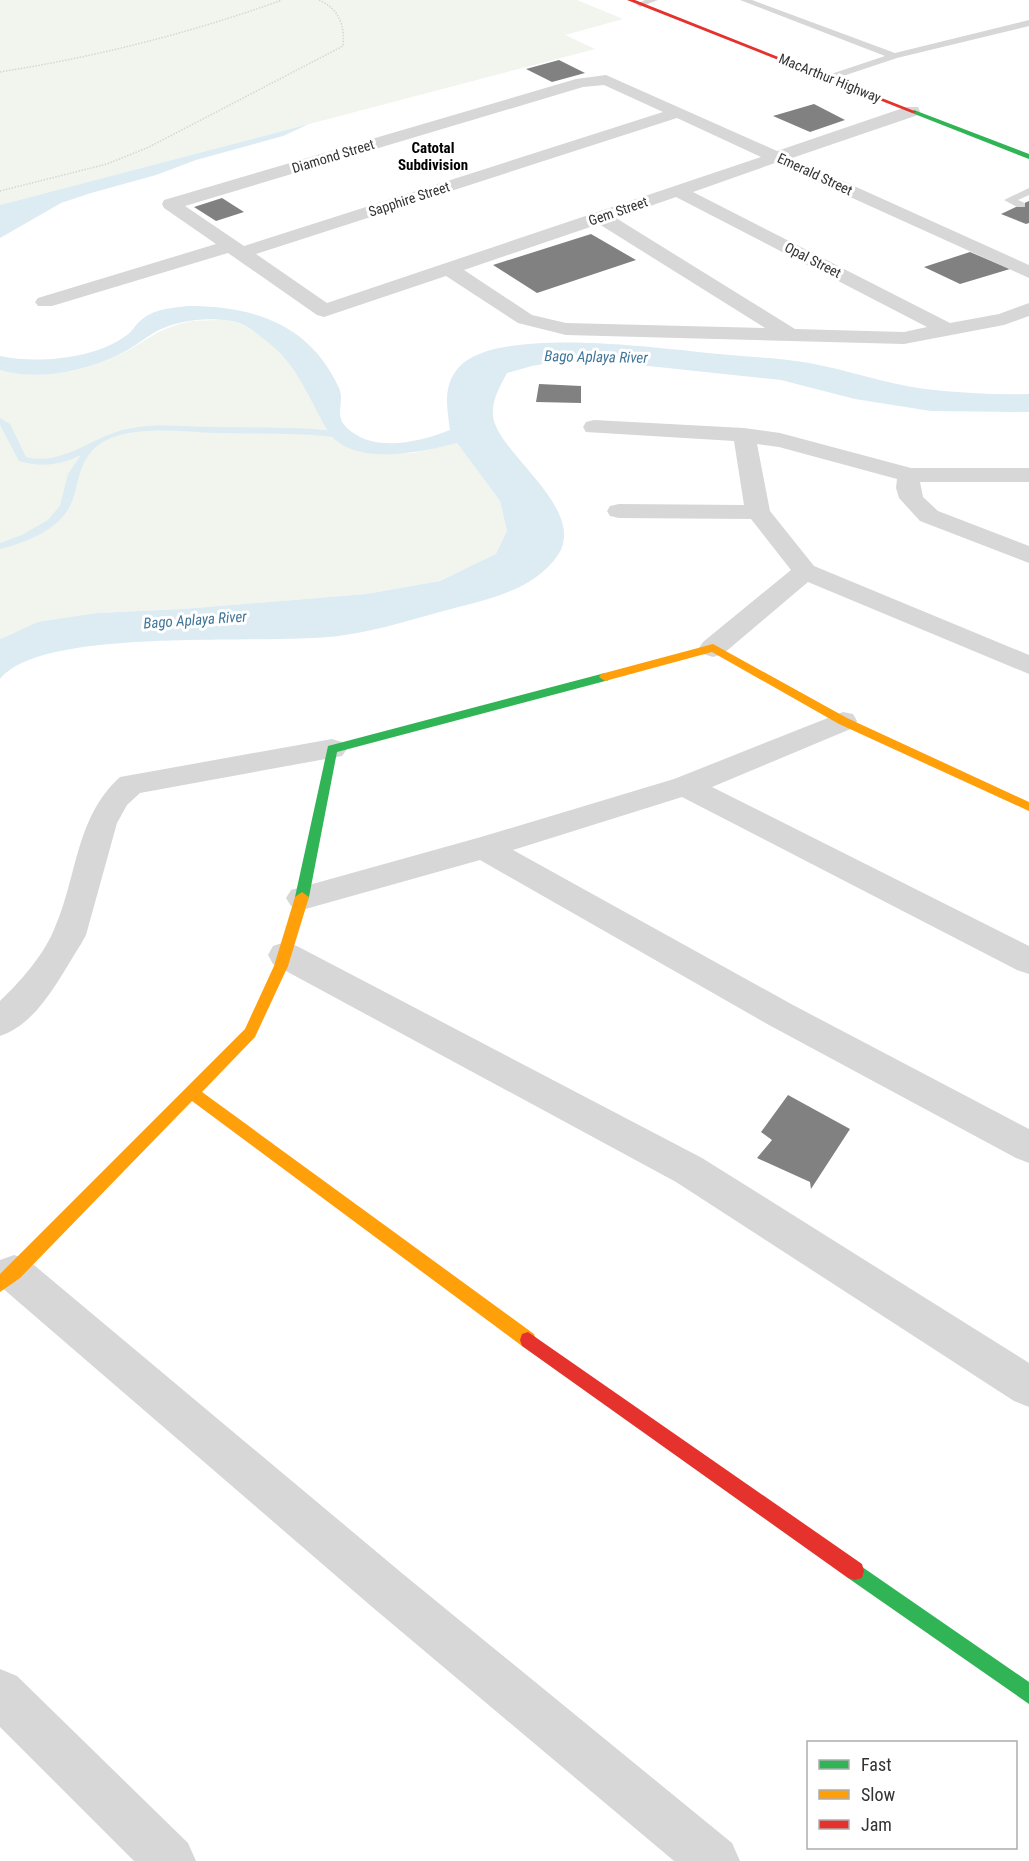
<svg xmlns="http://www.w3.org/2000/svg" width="1029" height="1861" viewBox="0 0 1029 1861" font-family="'Roboto Condensed',sans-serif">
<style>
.green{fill:#f1f5ed}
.water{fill:#ddebf3}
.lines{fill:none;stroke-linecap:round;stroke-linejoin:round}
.stream{fill:#ddebf3;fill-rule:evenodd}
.building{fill:#818181}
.path{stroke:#d6d6d6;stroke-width:1.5;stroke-dasharray:1.5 1.5;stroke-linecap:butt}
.lane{fill:#d7d7d7;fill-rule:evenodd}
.street{fill:#d7d7d7;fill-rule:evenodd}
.fast{fill:#30b455;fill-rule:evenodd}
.slow{fill:#ff9f0a;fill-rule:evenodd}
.jam{fill:#e5322d;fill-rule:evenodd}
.labels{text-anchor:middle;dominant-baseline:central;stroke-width:6;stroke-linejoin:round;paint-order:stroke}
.far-street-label{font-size:14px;fill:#333;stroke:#fff}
.far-neighbourhood-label{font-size:15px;font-weight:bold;fill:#000;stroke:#fff}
.far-water-label{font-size:15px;font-style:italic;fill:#3f7597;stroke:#fff}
</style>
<rect width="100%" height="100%" fill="#fff"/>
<path class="green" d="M0 0H577L623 19 565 35 595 49 0 205Z
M192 321C206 321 225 318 238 323 284 341 309 392 329 433L390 454 414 453 457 443 500 501 507 531 497 554 440 581 366 594 182 609 97 613 12 633 0 639V370C36 381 84 372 117 356 147 342 156 328 192 321Z"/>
<path class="water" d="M309 124 283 136 196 160 156 175 91 193 61 203 0 238V205Z
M188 306C254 306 310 324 339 388 345 402 334 415 346 427 373 454 419 442 450 430 447 407 442 385 460 366 501 325 663 349 719 354 749 357 780 358 809 363 848 370 886 384 925 389 960 393 994 395 1029 394V412L931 411 855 399 781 380 630 364 560 361 532 366 507 373C499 388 488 406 495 424 509 461 586 512 558 555 534 590 489 599 451 609 416 618 381 630 345 635 272 647 45 624 0 679V639L38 622 97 613 182 609 366 594 440 581 496 554 507 531 500 501 457 443C423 452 351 468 328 431 310 401 298 366 270 344 260 336 248 325 236 322 211 316 177 320 155 332 142 340 130 350 116 356 83 372 36 381 0 370V356C37 364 96 359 127 335 132 332 135 325 140 321 153 309 171 308 188 306Z"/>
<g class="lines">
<path class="stream" d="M0 418 10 424 26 457C65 467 95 433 133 428 160 423 188 427 215 427 258 428 300 426 343 432L348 435 343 438C301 432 258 434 216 433 182 432 124 423 96 447 76 464 79 491 69 508 56 531 24 543 0 549V543L22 535 48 520 60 506 68 474 81 455C59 466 41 467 19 461L0 425Z"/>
</g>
<path class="building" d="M559 60 585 73 552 82 526 69Z
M814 104 845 120 810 132 773 116Z
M222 198 244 212 216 221 194 207Z
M1029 201V223L1026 224 1001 214Z
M591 234 636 260 537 293 493 265Z
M970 252 1010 269 960 284 924 267Z
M539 384 581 386V403L536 402Z
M788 1095 850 1129 811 1189 810 1182 757 1158 772 1140 761 1132Z"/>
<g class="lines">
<path class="path" d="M0 72C95 57 191 33 282 0
M0 191 107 164 149 147 343 46C345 25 339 9 319 0"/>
<path class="lane" d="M645 0H658L640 7 636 4Z
M740 0H752L895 53 1029 20V26L897 58 828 81 823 78 825 76 885 56Z
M1029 188V195L1018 200 1025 203V207H1017L1004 200Z"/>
<path class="street" d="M606 75 777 151 906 107H918L920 111 918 115 792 158 1029 265V278L775 163 693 192 950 323 999 314 1029 303V316L1004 325 904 344 566 335 518 323 446 276 324 317 317 315 228 253 52 306H38L35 302 38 298 216 244 164 208 162 204 164 200 576 79ZM604 85 663 112 244 246 185 206 583 87ZM677 118 761 157 327 303 256 254ZM676 197 927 327 904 332 795 329 616 218ZM599 224 765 328 566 323 532 315 464 270Z
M594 420 744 428 780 433 911 468H1029V482H920L923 497 938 511 1029 546V563L920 521 899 498 896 488 897 479 779 447 757 444 770 511 814 566 1029 655V674L808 582 723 654 713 657 703 654 699 648 703 642 791 570 751 519 619 518 610 516 607 511 610 506 619 504 744 505 734 441 586 432 583 427 586 422Z
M843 712 853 714 857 721 853 728 712 787 1029 946V974L1017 970 682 797 513 850 793 1005 1029 1129V1163L1016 1158 769 1025 480 860 302 910 291 906 286 898 291 890 481 837 674 779Z
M332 739 342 742 347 749 342 756 140 793 127 805 117 823 86 935 81 944C60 976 39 1023 0 1036V1001C20 982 42 957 53 932 78 878 74 819 120 777Z
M285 942 297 946 702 1158 1029 1363V1407L1014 1401 676 1182 273 964 268 955 273 946Z
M14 1255 28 1260 403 1574 732 1843 740 1861H674L371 1606 0 1286V1260Z
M0 1669 17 1676 188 1843 196 1861H134L0 1727Z"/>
<path class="fast" d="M914 110 1029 154V159L912 113Z
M605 673 609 674V680L337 752 309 897 307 900H297L295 897 328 746Z
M855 1562 1029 1682V1704L848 1578 846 1571 848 1564Z"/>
<path class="slow" d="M713 644 847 718 1029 802V811L839 724 712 652 605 681 599 677 601 674Z
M302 892 309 897 288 966 255 1037 202 1092 534 1334 536 1340 534 1346 528 1348 522 1346 192 1101 20 1278 0 1292V1274L245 1029 274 966 295 897Z"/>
<path class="jam" d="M627 0H635L917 112 912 113Z
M528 1332 862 1564 864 1571 862 1578 855 1580 848 1578 522 1346 520 1340 522 1334Z"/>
</g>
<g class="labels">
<g class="far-street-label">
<text transform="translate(830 78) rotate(22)">MacArthur Highway</text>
<text transform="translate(333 156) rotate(-17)">Diamond Street</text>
<text transform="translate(815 174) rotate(25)">Emerald Street</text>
<text transform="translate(409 199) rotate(-18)">Sapphire Street</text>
<text transform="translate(618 211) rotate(-19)">Gem Street</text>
<text transform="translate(813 260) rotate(27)">Opal Street</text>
</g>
<g class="far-neighbourhood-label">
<text x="433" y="148">Catotal<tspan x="433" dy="17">Subdivision</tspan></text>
</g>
<g class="far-water-label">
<text transform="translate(596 357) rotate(1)">Bago Aplaya River</text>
<text transform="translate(195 620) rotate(-4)">Bago Aplaya River</text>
</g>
</g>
<rect x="807" y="1741" width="210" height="108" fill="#ffffff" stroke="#adadad" stroke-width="1.5"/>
<rect x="819" y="1760" width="30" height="9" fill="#30b455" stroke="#adadad" stroke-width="1.5"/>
<text x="861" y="1771" font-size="18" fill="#333333">Fast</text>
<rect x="819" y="1790" width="30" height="9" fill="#ff9f0a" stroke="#adadad" stroke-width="1.5"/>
<text x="861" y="1801" font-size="18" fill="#333333">Slow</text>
<rect x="819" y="1820" width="30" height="9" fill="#e5322d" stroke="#adadad" stroke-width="1.5"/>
<text x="861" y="1831" font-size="18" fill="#333333">Jam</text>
</svg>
